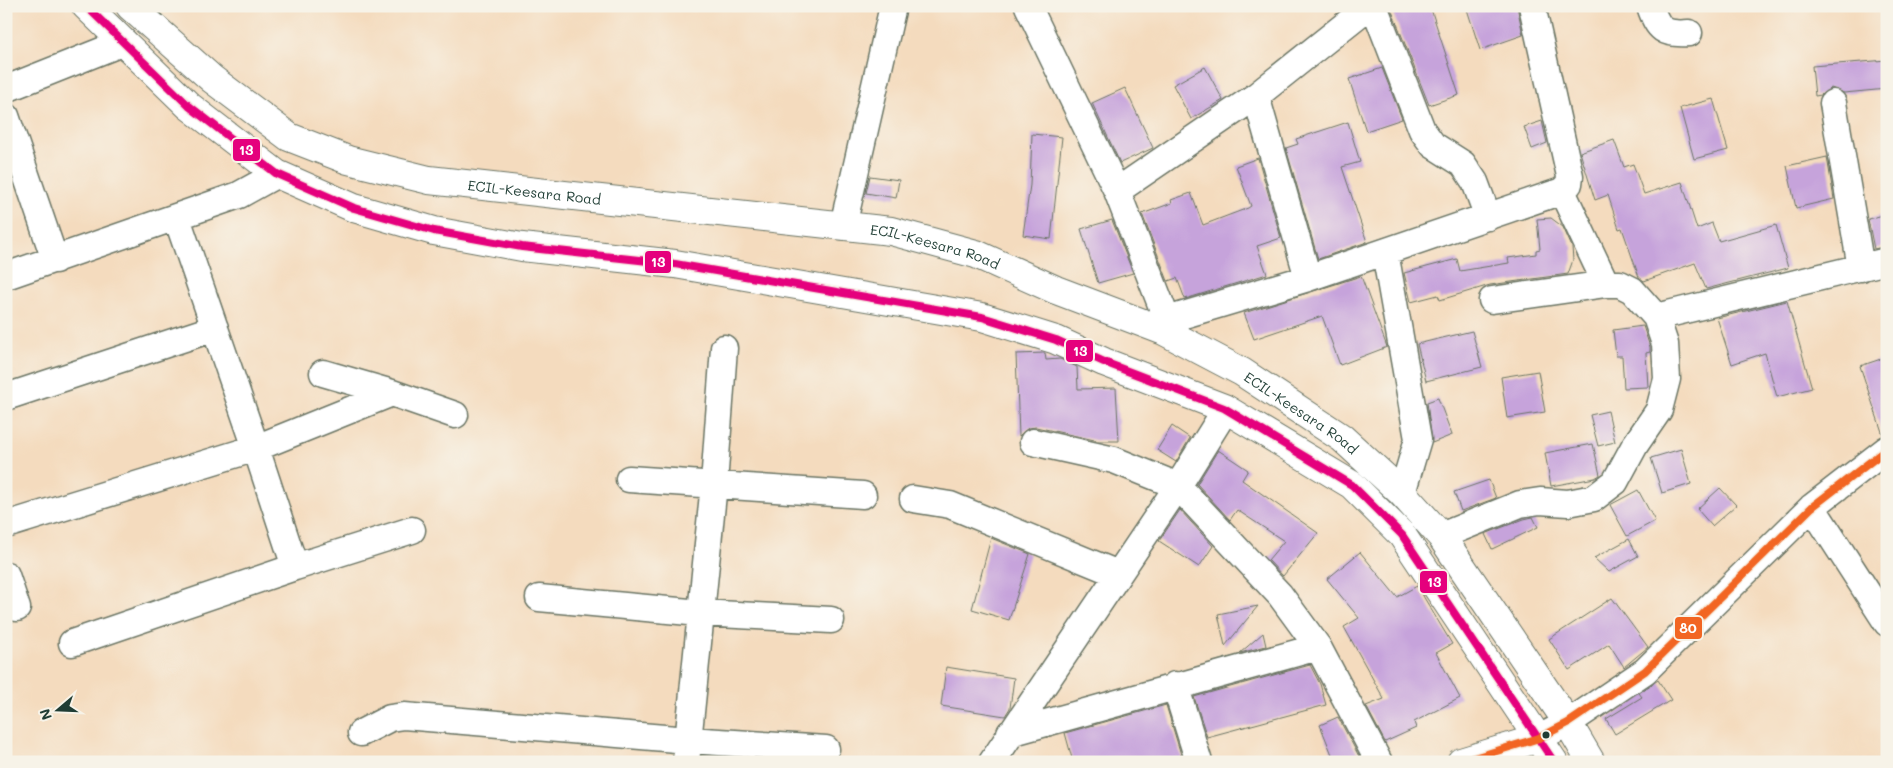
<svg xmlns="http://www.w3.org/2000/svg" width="1893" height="768" viewBox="0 0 1893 768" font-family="Mali,sans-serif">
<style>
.building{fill:#c6a3db}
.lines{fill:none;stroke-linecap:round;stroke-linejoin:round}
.street-casing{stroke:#6a7464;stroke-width:29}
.secondary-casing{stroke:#6a7464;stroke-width:30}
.primary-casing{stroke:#6a7464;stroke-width:30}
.street{stroke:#fff;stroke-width:26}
.secondary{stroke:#fff;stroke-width:28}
.primary{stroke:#fff;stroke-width:28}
.bus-1-casing{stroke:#f7f3e8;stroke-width:11}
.bus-2-casing{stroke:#f7f3e8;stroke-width:11}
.bus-1{stroke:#e5007d;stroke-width:8}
.bus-2{stroke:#f26522;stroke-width:8}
.bus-dot{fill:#1f3d34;stroke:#f7f3e8;stroke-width:2}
.labels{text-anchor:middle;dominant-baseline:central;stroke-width:4;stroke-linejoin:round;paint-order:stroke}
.street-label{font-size:14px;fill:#1f3d34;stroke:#f7f3e8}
.line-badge{stroke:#f7f3e8;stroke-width:2}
.badge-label{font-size:14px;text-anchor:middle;font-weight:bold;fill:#fff}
</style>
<rect width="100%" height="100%" fill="#f7f3e8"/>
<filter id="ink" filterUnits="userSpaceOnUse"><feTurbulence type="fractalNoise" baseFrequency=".02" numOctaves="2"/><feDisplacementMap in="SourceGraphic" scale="10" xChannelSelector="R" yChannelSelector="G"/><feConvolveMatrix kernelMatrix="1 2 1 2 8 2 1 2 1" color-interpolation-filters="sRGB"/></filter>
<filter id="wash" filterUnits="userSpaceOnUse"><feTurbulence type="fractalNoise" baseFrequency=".0096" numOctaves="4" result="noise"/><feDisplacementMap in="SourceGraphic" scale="20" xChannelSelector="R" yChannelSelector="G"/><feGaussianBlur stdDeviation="1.12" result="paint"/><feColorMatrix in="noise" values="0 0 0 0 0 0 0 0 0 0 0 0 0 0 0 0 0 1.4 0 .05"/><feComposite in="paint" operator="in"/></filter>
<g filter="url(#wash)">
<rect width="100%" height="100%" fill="#f4dbbe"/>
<g id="blocks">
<path class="building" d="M1390 6H1430L1459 95 1429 105Z
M1466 6H1517L1523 35 1480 50Z
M1887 60V89L1844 93 1831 88 1821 95 1815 96 1812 66Z
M1205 67 1223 100 1191 119 1173 85Z
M1382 68 1402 119 1366 131 1349 79Z
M1125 88 1153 148 1120 163 1092 103Z
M1713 99 1728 150 1694 159 1680 108Z
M1542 121 1547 143 1532 149 1524 127Z
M1348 122 1360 162 1342 167 1367 242 1318 259 1286 148 1298 144 1296 139Z
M1032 134 1062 137 1051 239 1023 235 1030 185Z
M1614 140 1624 167 1633 164 1644 194 1682 182 1697 229 1712 223 1719 241 1776 225 1788 268 1706 289 1695 263 1644 281 1639 277 1622 228 1619 229 1608 195 1595 200 1580 152Z
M1827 157 1834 199 1796 208 1787 166Z
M1258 158 1281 238 1257 246 1267 274 1185 299 1177 278 1168 281 1142 214 1172 203 1171 200 1191 193 1203 225 1248 208 1251 206 1236 166Z
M870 176 899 180 896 198 866 193Z
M1887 214V246L1874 249 1868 219Z
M1551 218 1563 227 1572 247 1573 260 1568 274 1490 285 1440 300 1438 295 1411 302 1404 273 1457 259 1460 271 1509 263 1508 258 1536 254V250L1540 249 1537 219Z
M1112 220 1133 273 1098 283 1081 229Z
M1361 276 1387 347 1340 365 1322 316 1254 339 1244 313Z
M1787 301 1812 388 1777 397 1765 353 1732 364 1717 318Z
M1643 326 1650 347V352L1646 353 1648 387 1624 388 1622 356H1616L1613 330Z
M1472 331 1482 367 1426 381 1417 344Z
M1045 353 1046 360 1060 359 1077 367 1078 389 1116 388 1119 441H1099L1036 427 1028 428 1019 436 1016 354Z
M1887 357V434L1883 435 1860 366Z
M1538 371 1545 412 1507 418 1501 377Z
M1438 398 1452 435 1432 443 1427 402Z
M1608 411 1615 442 1598 446 1590 415Z
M1172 426 1190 438 1176 462 1157 450Z
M1593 444 1600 475 1595 478 1551 486 1545 453Z
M1681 449 1691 484 1662 493 1651 458Z
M1218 450 1248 470 1242 480 1318 533 1283 576 1268 560 1284 541 1237 510 1230 520 1197 484Z
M1489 480 1496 498 1461 511 1454 492Z
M1720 488 1736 505 1712 526 1697 509Z
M1638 490 1655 521 1627 536 1610 505Z
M1180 510 1213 546 1199 567 1159 541Z
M1533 517 1538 527 1492 549 1485 534 1524 519Z
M991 538 1030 554 1009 620 972 609Z
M1629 539 1638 556 1609 572 1594 558Z
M1360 552 1397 597 1417 586 1452 644 1436 653 1460 698 1414 722 1416 728 1385 742 1366 706 1384 699 1344 627 1359 618 1327 579Z
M1612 598 1648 647 1624 667 1609 644 1569 670 1549 639Z
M1258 606 1225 646 1218 614Z
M1263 633 1266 646 1240 653Z
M1310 665 1320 684 1326 705 1207 737 1194 697Z
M946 667 1014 678 1010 708 1005 716 941 706Z
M1658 680 1671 700 1615 734 1606 719 1642 697 1639 693Z
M1166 705 1182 758 1170 762H1073L1065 733Z
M1338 717 1362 762H1335L1320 725Z"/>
</g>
</g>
<g filter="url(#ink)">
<use href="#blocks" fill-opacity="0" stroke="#6a7464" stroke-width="1"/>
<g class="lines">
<defs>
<path id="street" d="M1028 6 1117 191 1167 320
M1374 6 1422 130 1433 145 1463 164 1475 182 1488 217
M1650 6C1658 30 1664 35 1689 33
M6 89 124 42
M1256 96 1308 278
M1833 103 1861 268
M6 116 55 260
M1117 191 1256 96 1369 6
M1562 191 1606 284
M843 226 893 6
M1385 252 1418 439 1402 493
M6 276 239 195 277 174
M1656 317 1887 261
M1164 331 1167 320 1308 278 1562 191 1569 184 1570 176 1532 6
M323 373 392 393
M6 397 215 328
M1033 442 1114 460 1178 486 1280 595 1318 647 1379 762
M629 479 863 495
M913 499 950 505 1118 574
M1812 507 1887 623
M6 525 256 448 177 218
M1441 536 1520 504 1540 501 1568 503 1594 498 1615 482 1635 445 1659 410 1667 379 1665 344 1656 317 1632 290 1620 284H1606L1492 300
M295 567 256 448 392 393 455 415
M6 575 17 608
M539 598 700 613 831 620
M72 643 295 567 412 530
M1175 685 1199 762
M361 733 390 718 404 716 688 740 826 749
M1010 733 1318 647
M1539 738 1568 723 1645 671 1812 507 1887 449
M686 762 714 484 724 348
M992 762 1178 486 1226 409"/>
<path id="secondary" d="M1461 762 1539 738"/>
<g id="primary">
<path d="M86 6 189 106 277 174 354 208 434 231 522 247 675 264 982 317 1056 340 1104 362 1224 408 1352 485 1402 535 1554 762"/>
<path id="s1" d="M130 6 212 79 289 137 348 160 429 180 891 231 976 254 1056 290 1164 331 1242 372 1342 438 1402 493 1441 536 1568 723 1591 762"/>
</g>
</defs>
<use href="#street" class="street-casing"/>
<use href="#secondary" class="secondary-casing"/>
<use href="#primary" class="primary-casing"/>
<use href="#street" class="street"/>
<use href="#secondary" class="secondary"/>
<use href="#primary" class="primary"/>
<defs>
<path id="bus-1" d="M86 6 189 106 277 174 354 208 434 231 522 247 675 264 982 317 1056 340 1104 362 1224 408 1352 485 1402 535 1554 762"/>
<path id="bus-2" d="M1461 762 1539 738 1568 723 1645 671 1812 507 1887 449"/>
</defs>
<use href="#bus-1" class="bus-1-casing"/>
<use href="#bus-2" class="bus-2-casing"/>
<use href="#bus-1" class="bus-1"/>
<use href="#bus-2" class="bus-2"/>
</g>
</g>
<circle class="bus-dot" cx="1546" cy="735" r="4.5"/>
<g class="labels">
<g class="street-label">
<text stroke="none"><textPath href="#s1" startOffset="459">ECIL-Keesara Road</textPath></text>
<text stroke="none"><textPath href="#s1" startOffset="864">ECIL-Keesara Road</textPath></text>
<text stroke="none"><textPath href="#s1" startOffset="1269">ECIL-Keesara Road</textPath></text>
</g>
</g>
<g class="line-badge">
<rect x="232" y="138" width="29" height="24" rx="5" fill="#e5007d"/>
<rect x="644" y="250" width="28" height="24" rx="5" fill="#e5007d"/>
<rect x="1065" y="339" width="29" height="24" rx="5" fill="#e5007d"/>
<rect x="1419" y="570" width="29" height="24" rx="5" fill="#e5007d"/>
<rect x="1674" y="616" width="29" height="24" rx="5" fill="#f26522"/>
</g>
<g class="badge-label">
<text x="246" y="155">13</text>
<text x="658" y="267">13</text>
<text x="1080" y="356">13</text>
<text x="1434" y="587">13</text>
<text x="1688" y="633">80</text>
</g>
<rect width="1893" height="768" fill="none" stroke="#f7f3e8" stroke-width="25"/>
<g transform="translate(58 710) rotate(251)" stroke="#f7f3e8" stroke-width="4" paint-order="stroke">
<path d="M0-4L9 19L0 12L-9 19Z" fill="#1f3d34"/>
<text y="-8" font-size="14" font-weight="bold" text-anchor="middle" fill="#1f3d34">N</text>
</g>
</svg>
